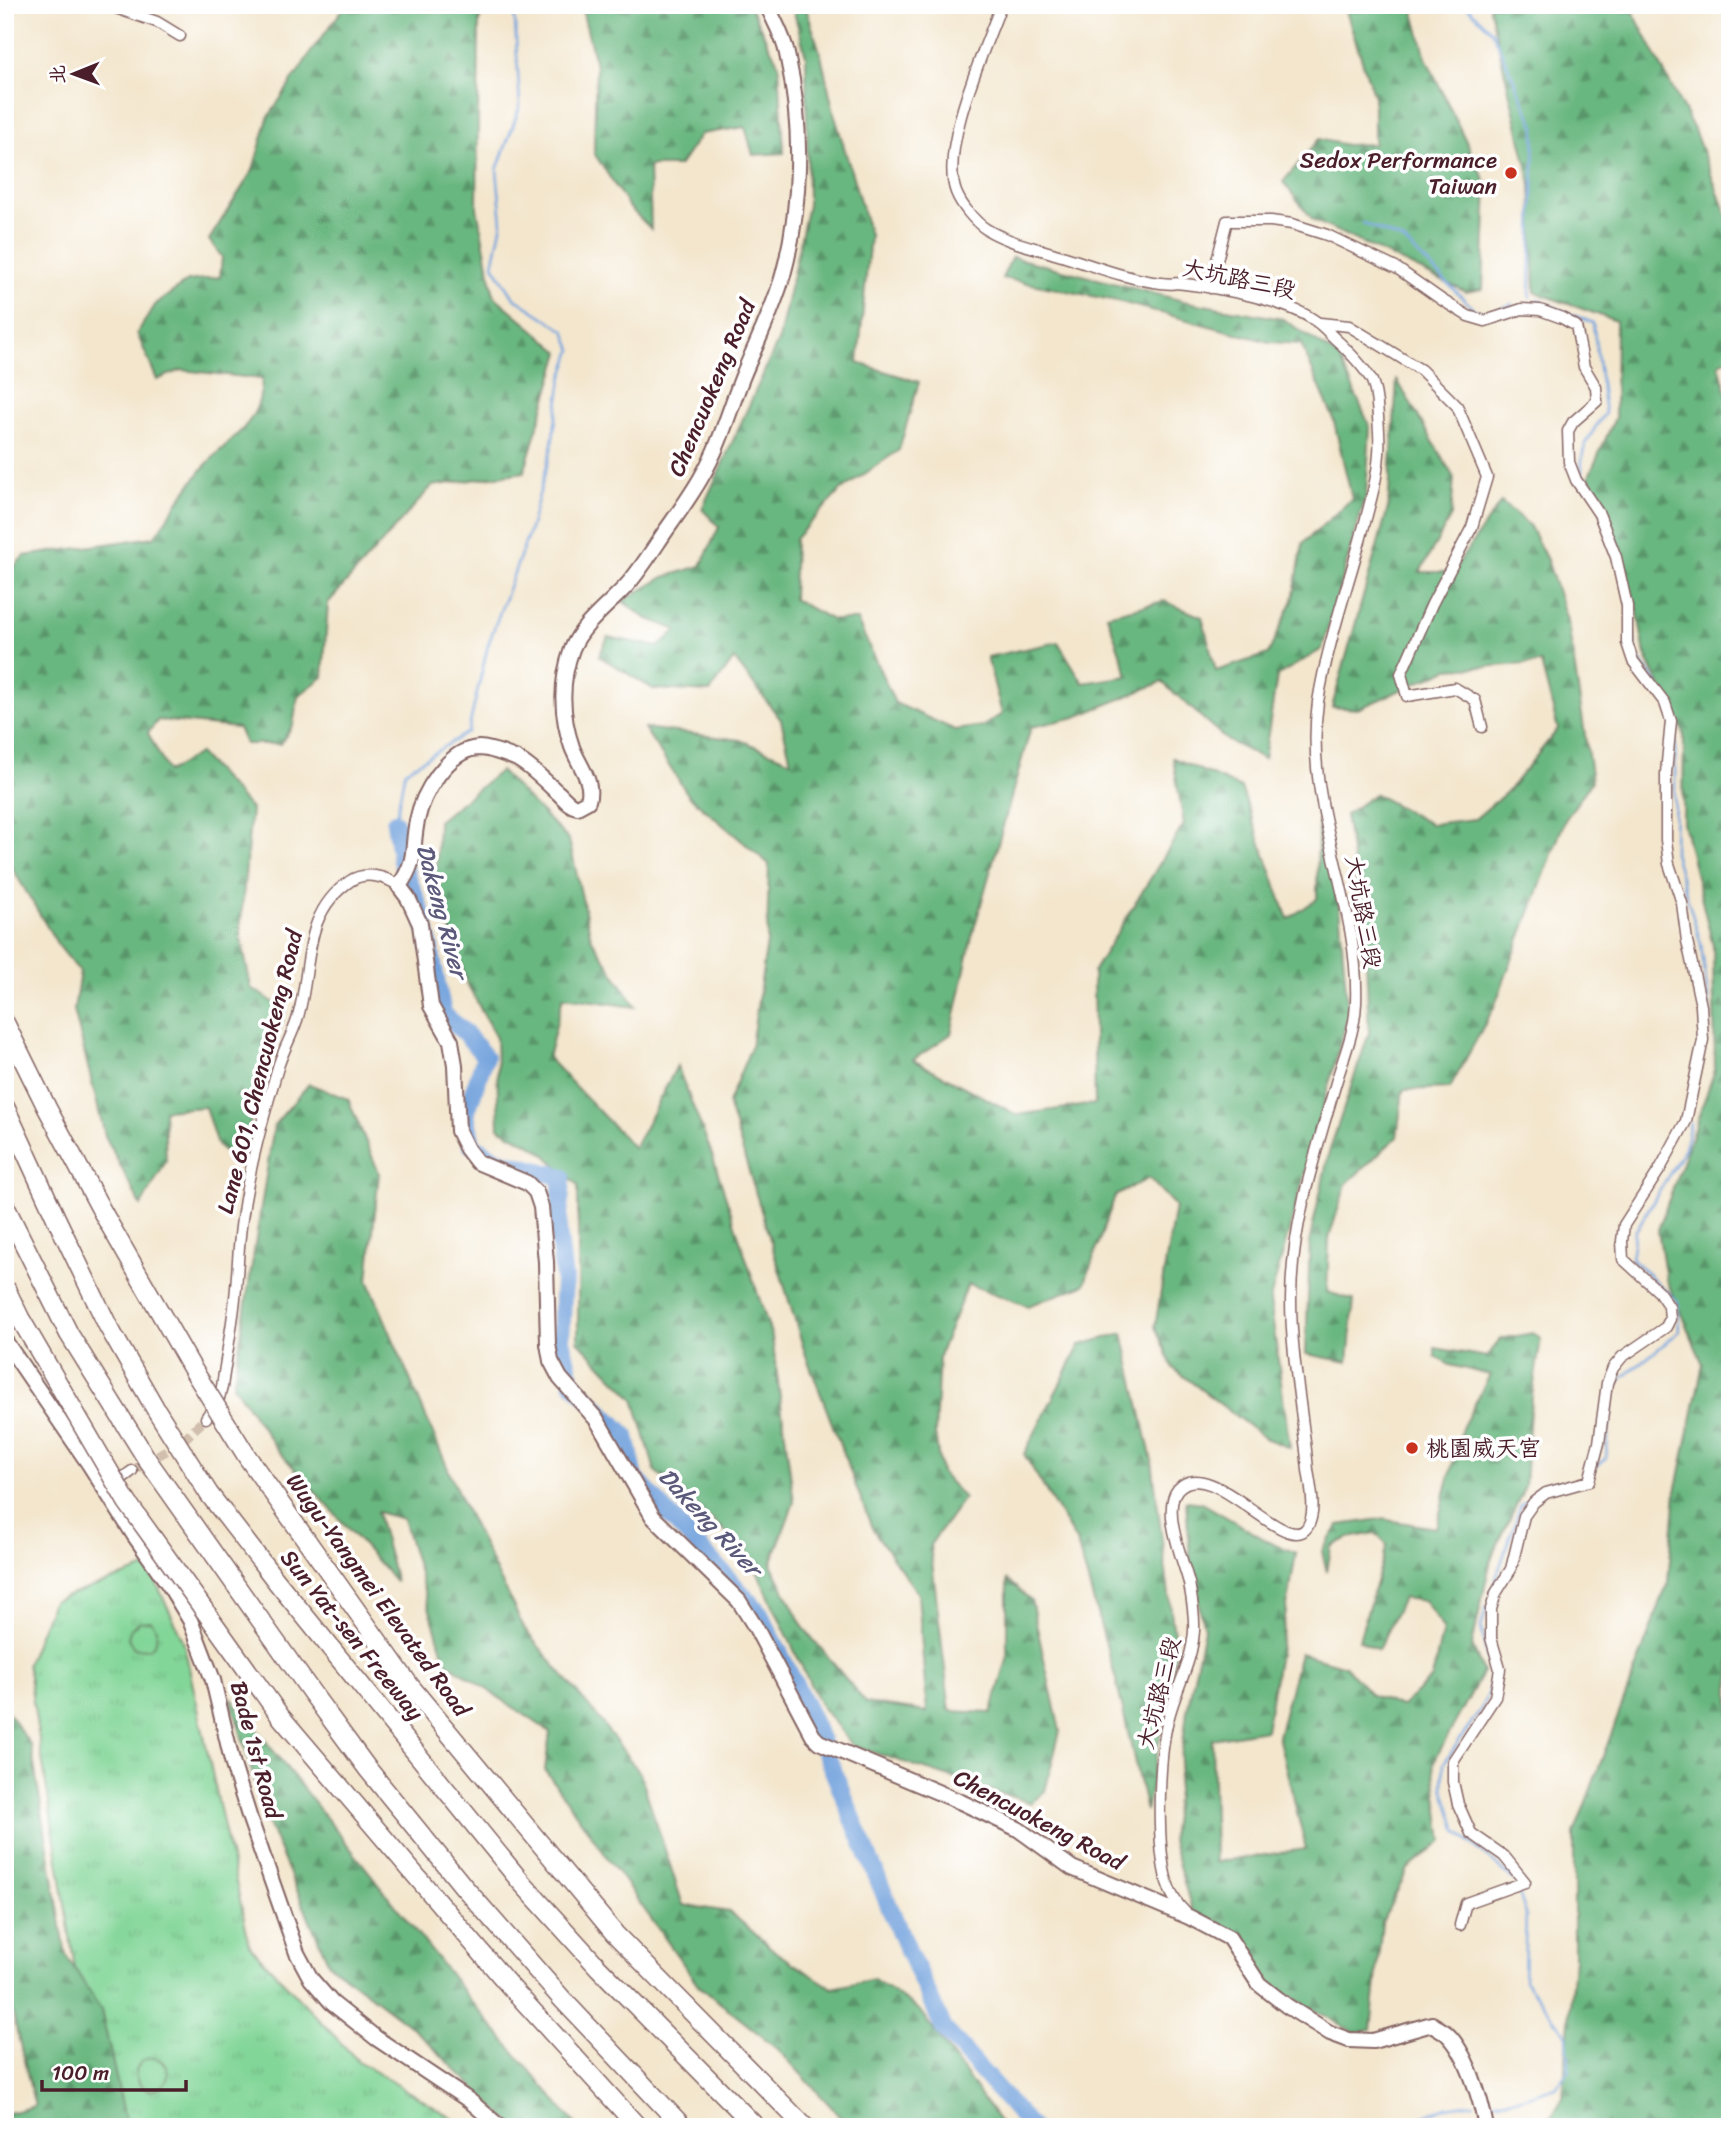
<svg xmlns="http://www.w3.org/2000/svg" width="1735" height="2132" viewBox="0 0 1735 2132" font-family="Sriracha,'LXGW WenKai TC',sans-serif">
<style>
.grass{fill:url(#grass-tufts);stroke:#667a62;stroke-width:2}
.forest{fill:url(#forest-firs);stroke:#5a6b56;stroke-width:2}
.pitch{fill:#82d698;stroke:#667a62;stroke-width:2}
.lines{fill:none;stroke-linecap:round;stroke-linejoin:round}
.stream{stroke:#73a3dd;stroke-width:2.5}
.river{stroke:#73a3dd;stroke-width:18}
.street-tunnel{stroke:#d1bead;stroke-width:10;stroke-dasharray:10 5;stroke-linecap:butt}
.street-casing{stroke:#856564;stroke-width:13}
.secondary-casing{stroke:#856564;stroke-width:18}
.highway-casing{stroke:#856564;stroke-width:21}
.street{stroke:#fff;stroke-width:10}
.secondary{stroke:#fff;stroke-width:14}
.highway{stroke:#fff;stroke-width:18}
.highway-bridge-casing{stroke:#856564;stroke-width:21;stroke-linecap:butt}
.highway-bridge{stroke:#fff;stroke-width:18}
.poi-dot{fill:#c8321e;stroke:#fff;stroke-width:2.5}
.labels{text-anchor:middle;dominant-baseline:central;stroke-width:7;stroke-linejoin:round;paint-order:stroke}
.poi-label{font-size:23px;fill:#4a1f2b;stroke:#fff;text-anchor:end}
.street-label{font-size:23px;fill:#4a1f2b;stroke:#fff}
.water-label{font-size:24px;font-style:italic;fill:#5c5a7b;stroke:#fff}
</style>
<defs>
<pattern id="grass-tufts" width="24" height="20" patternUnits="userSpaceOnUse" patternTransform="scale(1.75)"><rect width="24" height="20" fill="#82d698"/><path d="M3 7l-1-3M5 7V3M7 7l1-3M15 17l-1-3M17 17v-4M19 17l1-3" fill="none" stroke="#72b783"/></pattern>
<pattern id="forest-firs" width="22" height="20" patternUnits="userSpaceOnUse" patternTransform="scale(1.75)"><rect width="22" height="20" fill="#69b780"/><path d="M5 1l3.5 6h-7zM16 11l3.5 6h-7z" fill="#589469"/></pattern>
</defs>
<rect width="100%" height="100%" fill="#fff"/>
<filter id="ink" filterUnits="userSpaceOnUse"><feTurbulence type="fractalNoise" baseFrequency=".0143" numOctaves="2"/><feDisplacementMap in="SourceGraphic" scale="14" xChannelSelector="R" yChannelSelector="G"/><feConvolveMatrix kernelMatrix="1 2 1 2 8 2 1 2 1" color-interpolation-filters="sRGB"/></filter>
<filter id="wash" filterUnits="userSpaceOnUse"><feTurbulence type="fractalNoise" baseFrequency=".00686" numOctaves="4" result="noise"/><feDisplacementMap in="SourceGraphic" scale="28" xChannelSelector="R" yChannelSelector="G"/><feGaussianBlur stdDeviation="1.57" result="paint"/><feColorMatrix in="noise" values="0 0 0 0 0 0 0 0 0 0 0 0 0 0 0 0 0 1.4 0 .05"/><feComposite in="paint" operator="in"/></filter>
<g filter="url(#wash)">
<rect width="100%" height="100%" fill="#f3e6cd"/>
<path class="grass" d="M149 1567 183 1640 250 1946 358 2061 467 2127H100L27 1663 53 1601Z"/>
<path class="forest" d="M346 5H484L479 22 477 208 494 296 560 352 524 472 432 486 328 603 323 677 298 696 293 725 280 744H245L238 728 158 720 148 733 168 772 199 753 251 809 240 932 251 988 286 1010 237 1165 217 1145 205 1107 164 1110 166 1161 141 1206 105 1136 74 1010 80 972 58 945 5 856V571L9 572 24 556 154 537C171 514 186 488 205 466 232 435 261 426 262 379L181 370 157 380 137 333 156 304 188 281 220 277 222 257 209 240 253 170 268 118 313 49Z
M581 5H749L779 65 784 153 753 155 745 127 701 134 679 166H649L651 229 629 207 594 153 596 66Z
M792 5H805L821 55 834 113 870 235 858 363 919 382 899 450 840 491 795 539 793 599 832 620H857L895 703 955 730 983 726 1002 714 987 657 1058 642 1083 683 1128 676 1107 615 1164 601 1202 617 1216 671 1268 654 1293 600 1303 543 1352 499 1333 417 1301 344 1269 342 1117 301 1002 278 1012 257 1187 302 1283 319 1339 357 1370 427 1366 495 1322 649 1277 676 1264 759 1228 741 1162 682 1076 717 1031 727 972 936 951 1034 913 1060 1017 1115 1095 1104 1093 972 1184 824 1173 758 1241 788 1288 919 1317 899 1318 815 1338 893 1348 1015 1270 1300 1290 1448 1265 1438 1173 1368 1155 1327 1175 1206 1149 1178 1115 1196 1084 1285 1028 1306 968 1284 939 1356 935 1434 941 1473 964 1498 930 1545 950 1711 991 1713 1007 1660V1580L1031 1600 1060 1731 1045 1791 1031 1803 853 1746 819 1703 747 1550 655 1471 634 1399 578 1341V1185L540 1150 499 1128 496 1038 467 983 436 883 438 821 500 771 569 840 591 938 636 1007 563 997 548 1058 634 1148 677 1066 710 1149 772 1337 794 1502 771 1564 803 1627 866 1703 927 1712 918 1594 872 1528 805 1353 728 1103 751 1047 767 942 769 864 689 796 644 728 740 740 791 761 781 720 734 659 710 692 653 689 599 656 608 637 658 647 677 630 646 618 622 601 664 577 701 566 719 527 702 509 779 339 808 205 806 56Z
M1344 5H1412L1426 58 1487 185 1483 289 1466 292 1313 220 1283 182 1319 139 1346 145 1374 144V97Z
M1489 5 1630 6 1694 130 1730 224V357L1719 364 1730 407V2127H1546L1563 2097 1574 1958V1834L1668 1582 1676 1492 1703 1364 1666 1279 1658 1230 1715 1070 1713 946 1683 823 1684 733 1645 655 1637 607 1589 476 1615 418 1616 321 1535 292 1531 184Z
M1397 380 1454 478 1451 516 1420 572H1452L1501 502 1529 525 1547 560 1568 623 1592 781 1565 820 1494 1007 1450 1088 1403 1090 1397 1137 1346 1184 1329 1238 1327 1292 1354 1300 1348 1362 1306 1354 1310 1239 1329 1152 1369 1033 1365 934 1345 815 1375 794 1430 824 1475 819 1509 790 1558 729 1541 663 1448 669 1358 709 1332 707 1388 508Z
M309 1084 348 1099 379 1173 368 1280 462 1502 525 1630 596 1715 640 1773 683 1905 730 1912 777 1953 832 1988 874 1979 920 2011 1003 2127H850L777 2048 699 1986 545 1770 550 1732 445 1661 403 1519 377 1512 396 1582 276 1448 233 1385 274 1125Z
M1123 1333 1152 1461 1176 1650 1146 1811 1116 1680 1077 1543 1024 1454 1080 1345Z
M1533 1333 1541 1338 1530 1410 1525 1486 1491 1559 1472 1645 1483 1672 1433 1763 1443 1841 1408 1869 1382 1922 1371 2030 1355 2033 1259 1978 1233 1929 1204 1922 1194 1916 1171 1839 1187 1711 1204 1629 1190 1558 1186 1501 1202 1503 1266 1540 1296 1553 1266 1730 1212 1739 1215 1862 1306 1849 1278 1736 1300 1653 1345 1666 1371 1695 1401 1707 1432 1678 1443 1629 1425 1601 1403 1598 1378 1650 1359 1640 1387 1545 1375 1533 1348 1538 1331 1547 1327 1572 1322 1551 1339 1525 1381 1519 1436 1528 1462 1428 1490 1375 1450 1365 1435 1356V1348L1487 1357 1500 1339Z
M230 1696 471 2001 578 2127H515L412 2027 329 1964 265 1817Z
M5 1708 31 1746 66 1955 101 2010 127 2127H5V2114L35 2106 5 1982Z"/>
<path class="pitch" d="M151 1621 157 1629 156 1641 150 1649 134 1648 128 1639 130 1630 138 1622Z
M136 2074a16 16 0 1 1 32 0a16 16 0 1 1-32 0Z"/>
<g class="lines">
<path class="stream" d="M1465 5 1492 31 1535 127 1530 297
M1363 223 1404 241 1476 311 1493 312 1512 304
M1537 300 1593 323 1605 413C1587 440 1578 449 1583 482
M1609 527 1616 538 1619 553
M1624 573 1631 604
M1632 614 1635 653 1657 684
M1669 701 1676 711 1674 853 1701 944 1708 998 1707 1028
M395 822 405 771 468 732 488 645 530 529 551 450 562 379 572 350 565 331 514 298 493 265 502 223 497 170 520 106 514 5
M1597 1466 1606 1458 1613 1386 1679 1332 1678 1302 1631 1258 1635 1232 1685 1148 1690 1123
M1492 1590 1521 1505 1550 1482H1571
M1487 1606 1481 1627 1490 1674 1489 1692 1481 1709 1444 1763 1443 1787 1457 1831 1515 1881
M1484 2102 1518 2099 1556 2087 1569 2070 1567 2035 1524 1980 1526 1914 1517 1887
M1400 2127 1446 2107 1474 2103"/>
<path class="river" d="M395 822 401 861 424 918 443 1014 465 1033 485 1057 466 1114 472 1145 498 1160 562 1177 558 1230 564 1279 561 1340 572 1382 626 1436 635 1478 760 1613 810 1715 904 1942 944 2029 1031 2127"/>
</g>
</g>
<g filter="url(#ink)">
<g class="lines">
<path class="street-tunnel" d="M132 1471 182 1441 206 1418"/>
<defs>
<path id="street" d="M107 5 157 22 180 36
M1001 5C985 49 939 148 956 192 961 205 975 222 986 229 1007 242 1033 247 1055 254 1090 264 1125 279 1161 283 1178 285 1169 282 1185 284 1220 288 1285 300 1314 320 1324 326 1331 336 1341 344 1352 355 1365 368 1372 381 1377 393 1377 405 1378 417 1379 429 1380 442 1379 454 1377 482 1368 510 1361 537 1346 592 1327 646 1318 702 1303 806 1360 900 1356 1003 1355 1032 1343 1058 1335 1086 1315 1155 1291 1227 1291 1300 1291 1357 1303 1413 1308 1470 1310 1484 1315 1504 1311 1518 1297 1575 1213 1449 1178 1489 1161 1509 1183 1560 1189 1583 1192 1599 1195 1615 1194 1631 1192 1661 1178 1685 1170 1713 1158 1751 1156 1844 1167 1882 1171 1895 1176 1903 1186 1913
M1210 288 1227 221H1271L1292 224 1327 235 1398 269 1442 300 1468 316 1485 321 1522 309 1540 310 1562 318 1576 326 1584 367 1596 387 1597 401 1573 422 1568 431 1569 462 1576 480 1599 514 1616 557 1627 606V643L1633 661 1665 703 1671 721 1666 773V840L1669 864 1682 903 1687 941 1701 1006 1703 1040 1686 1121 1660 1169 1624 1225 1622 1241 1623 1259 1659 1292 1669 1307 1670 1319 1666 1327 1622 1357 1613 1368 1607 1383 1599 1443 1589 1481 1546 1493 1534 1502 1524 1516 1511 1569 1496 1593 1491 1609V1638L1500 1669 1495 1697 1453 1761V1782L1458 1804 1471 1833 1504 1856 1525 1882 1466 1903 1460 1925
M1320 323 1349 326 1421 370 1457 406 1487 477 1472 527 1432 604 1401 674 1407 696 1455 688 1475 700 1482 727
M206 1418 219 1398 222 1387C226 1357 232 1328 235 1298 238 1272 238 1245 242 1219 249 1167 264 1114 279 1064 284 1049 292 1035 297 1020 313 970 300 915 350 881 365 871 385 876 399 886
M113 1485 132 1471"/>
<path id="secondary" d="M767 5C774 21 784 37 787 54 803 125 802 205 783 275 773 311 756 343 742 378 729 411 720 445 702 476 692 494 679 512 667 529 654 548 642 568 627 585 609 605 582 624 572 649 560 681 561 716 572 747 579 766 594 781 588 801L577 807C567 805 564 797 556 791 546 782 527 763 515 758 504 754 490 748 479 748 448 749 422 794 417 821 411 850 418 859 399 886L408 898 420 924 431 1006 451 1041 455 1065 458 1131 467 1149 477 1162 527 1183 536 1192 541 1207 546 1262 548 1344 551 1361 560 1378 597 1420 653 1517 739 1601 756 1628 813 1736 819 1742 961 1802 1018 1829 1072 1868 1189 1917 1212 1929 1229 1938 1259 1984 1287 2006 1330 2033 1349 2040 1373 2041 1432 2024C1436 2027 1442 2030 1446 2033 1467 2052 1481 2100 1486 2127
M5 1341 89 1464 134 1535 169 1585 190 1620 213 1680 233 1765 250 1819 297 1953 311 1979 332 2003 376 2038 470 2101 500 2127"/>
<path id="highway" d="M5 1023 47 1108 103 1213
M5 1107 56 1218 108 1326 155 1408 209 1494 277 1582 521 1882 598 1967 756 2127
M5 1206 69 1334 148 1461 312 1693 367 1768 463 1886 563 2000 683 2127
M307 1541 410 1686 615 1934 805 2127"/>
</defs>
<use href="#street" class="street-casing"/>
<use href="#secondary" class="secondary-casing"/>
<use href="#highway" class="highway-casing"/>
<use href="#street" class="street"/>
<use href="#secondary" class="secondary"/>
<use href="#highway" class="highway"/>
<defs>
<path id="highway-bridge" d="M103 1213 192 1368 248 1458 307 1541
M5 1287 20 1318 127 1502 280 1716 508 1984 638 2127"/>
</defs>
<use href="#highway-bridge" class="highway-bridge-casing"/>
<use href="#highway-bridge" class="highway-bridge"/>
</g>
</g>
<g class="poi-dot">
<circle cx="1511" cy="173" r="7"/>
<circle cx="1412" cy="1448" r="7"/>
</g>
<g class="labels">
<g class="poi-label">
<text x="1497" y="160">Sedox Performance<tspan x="1497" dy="26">Taiwan</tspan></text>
<text x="1426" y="1448" text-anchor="start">桃園威天宮</text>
</g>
<g class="street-label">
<text transform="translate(1239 279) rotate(12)">大坑路三段</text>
<text transform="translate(712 388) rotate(-67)">Chencuokeng Road</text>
<text transform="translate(1363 912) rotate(80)">大坑路三段</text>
<text transform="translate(260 1072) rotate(-76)">Lane 601, Chencuokeng Road</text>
<text transform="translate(378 1595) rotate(54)">Wugu-Yangmei Elevated Road</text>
<text transform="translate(352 1635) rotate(51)">Sun Yat-sen Freeway</text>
<text transform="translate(1159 1693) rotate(-76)">大坑路三段</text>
<text transform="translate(256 1750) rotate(75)">Bade 1st Road</text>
<text transform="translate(1039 1820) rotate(28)">Chencuokeng Road</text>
</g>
<g class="water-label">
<text transform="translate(442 911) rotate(75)">Dakeng River</text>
<text transform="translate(710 1522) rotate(47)">Dakeng River</text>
</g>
</g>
<rect width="1735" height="2132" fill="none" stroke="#fff" stroke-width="28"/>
<g transform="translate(74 74) rotate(269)" stroke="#ffffff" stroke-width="5" paint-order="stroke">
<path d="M0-5L12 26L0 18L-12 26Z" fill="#4a1f2b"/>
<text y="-10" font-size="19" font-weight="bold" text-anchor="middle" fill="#4a1f2b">北</text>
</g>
<path d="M42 2080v10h144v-10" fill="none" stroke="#4a1f2b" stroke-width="3.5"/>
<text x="52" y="2080" font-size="21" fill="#4a1f2b" stroke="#ffffff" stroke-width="5" paint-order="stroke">100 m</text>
</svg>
